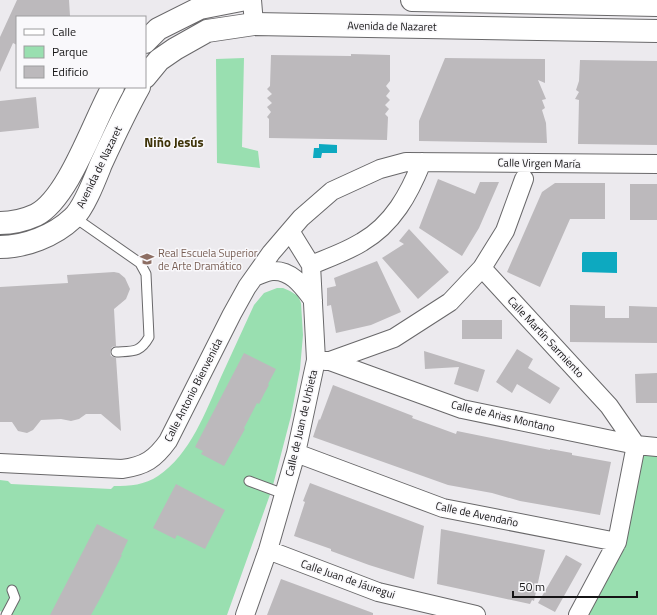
<svg xmlns="http://www.w3.org/2000/svg" width="657" height="615" viewBox="0 0 657 615" font-family="'Titillium Web',sans-serif">
<style>
.green{fill:#99dfb0}
.water{fill:#0da9c0}
.building{fill:#bcb9bc}
.lines{fill:none;stroke-linecap:round;stroke-linejoin:round}
.service-casing{stroke:#69686a;stroke-width:11}
.minor-casing{stroke:#69686a;stroke-width:20}
.secondary-casing{stroke:#69686a;stroke-width:24}
.service{stroke:#fff;stroke-width:9}
.minor{stroke:#fff;stroke-width:18}
.secondary{stroke:#fff;stroke-width:22}
.labels{text-anchor:middle;dominant-baseline:central;stroke-width:3;stroke-linejoin:round;paint-order:stroke}
.street-label{font-size:11px;fill:#151415;stroke:#f9f8fb}
.education-label{font-size:11px;fill:#785e54;stroke:#f9f8fb;text-anchor:start}
.quarter-label{font-size:13px;font-weight:bold;fill:#3e3308;stroke:#f9f8fb}
</style>
<rect width="100%" height="100%" fill="#eceaee"/>
<path class="green" d="M244 58 242 147 258 151 260 168 217 163 216 59Z
M277 288H283L290 291 298 296 301 303 303 335 300 369 291 416 272 489 227 615H9L0 611V480L8 481 11 484 111 489 114 486C130 486 145 485 158 476 190 455 206 411 221 377 232 353 243 329 254 305L264 293Z
M640 449 657 451V615H588L626 545Z"/>
<path class="water" d="M319 144 337 145V153H322L321 158H313L314 148H319Z
M583 252H617V273L582 272V253Z"/>
<path class="building" d="M17 0H69L70 16 17 17V45L13 43 0 72V37Z
M351 54 390 55V81L386 86 390 91 386 96 390 100 385 105 389 109 385 114 388 117 387 140 269 138V119L267 117 271 112 267 107 272 103 267 98 272 94 267 89 270 86 271 55 351 56Z
M445 58 545 59V83L538 80 546 99 542 100 545 108 542 110 546 123 547 143 419 141V121Z
M580 60 657 61V145L578 144 579 100 575 99 579 92 576 90 579 81Z
M36 97 39 128 0 132V101Z
M438 179 475 194 480 182H499L479 228 462 256 419 228Z
M555 183H605V219H570L540 287 507 272 542 192Z
M630 184H657V220H630Z
M409 229 449 272 418 299 382 258 404 244 399 241Z
M377 261 401 312 371 325 336 333 331 305 327 306V288L336 286 334 278Z
M114 272 119 273 125 278 130 289 126 299 114 309 116 346 112 347 110 352 111 356 116 358 121 431 101 414H86L79 419 71 421 61 419 41 420 33 430 27 433 18 431 12 422H0V287L68 283 67 275Z
M570 305 605 306V318H629V306L657 307V343L570 342Z
M462 320H502V339H462Z
M517 349 533 359 528 368 560 388 550 404 517 384 512 393 496 382Z
M424 351 485 370 478 392 454 384 459 367 425 369Z
M244 353 276 369 268 384 269 385 264 394 259 404 257 403 244 428 245 429 224 466 201 454 203 451 195 447Z
M657 373V403H636L635 374Z
M333 385 413 416 412 418 456 434 457 431 550 450V449L572 453V455L611 462 600 515 520 501 492 493 448 485 313 437 319 419 320 420Z
M310 483 424 526 414 579 369 565 331 551V549L294 536 305 502 303 501Z
M176 484 225 510 205 549 177 535 175 539 153 528Z
M97 524 128 540 121 555H122L102 595 91 615H50Z
M441 529 545 550 534 601 532 600 530 604 437 584Z
M566 555 582 564 555 612 538 603Z
M281 579 373 613V615H267Z"/>
<g class="lines">
<defs>
<path id="service" d="M74 217 140 263 146 274 149 337C140 353 133 351 116 352
M249 481 284 494
M6 615 15 598 12 590"/>
<path id="minor" d="M252 0 254 24
M311 265C328 258 346 252 362 242 393 224 409 194 422 162
M482 268 609 406 636 445
M254 277C260 275 267 271 273 271 292 270 303 287 313 300
M325 361H330L394 338 450 302 482 268 505 231 524 179
M330 361 462 409 636 445 657 447
M296 453 443 508 617 542
M0 463 122 469C145 466 155 459 168 441L232 314 247 287 271 253 301 218 332 191 380 169 406 162 657 164
M268 550 378 592 476 615
M245 615 268 550 296 453 316 360 311 265 290 231
M578 615 617 542 636 445"/>
<path id="secondary" d="M412 0 657 5
M145 42 158 29 200 8 241 0
M145 77 159 60 175 49 207 31 254 24 657 31
M0 223C12 223 25 220 36 215 69 198 94 120 113 87
M0 247C25 247 54 236 73 218 84 208 95 179 101 164 113 138 125 112 139 87"/>
</defs>
<use href="#service" class="service-casing"/>
<use href="#minor" class="minor-casing"/>
<use href="#secondary" class="secondary-casing"/>
<use href="#service" class="service"/>
<use href="#minor" class="minor"/>
<use href="#secondary" class="secondary"/>
</g>
<defs>
<symbol id="university-bare" viewBox="-9 -9 18 18"><path d="M0-5L7-2L0 1L-7-2ZM-4 1L0 2.5L4 1V4Q0 6-4 4Z" fill="#8d6e63" stroke="#f9f8fb" stroke-width="2.5" paint-order="stroke"/></symbol>
</defs>
<g fill-rule="evenodd">
<use href="#university-bare" x="137" y="249" width="20" height="20"/>
</g>
<g class="labels">
<g class="street-label">
<text transform="translate(392 26) rotate(1)">Avenida de Nazaret</text>
<text transform="translate(539 163) rotate(1)">Calle Virgen María</text>
<text transform="translate(99 167) rotate(-64)">Avenida de Nazaret</text>
<text transform="translate(546 337) rotate(47)">Calle Martín Sarmiento</text>
<text transform="translate(193 390) rotate(-63)">Calle Antonio Bienvenida</text>
<text transform="translate(503 416) rotate(13)">Calle de Arias Montano</text>
<text transform="translate(301 423) rotate(-77)">Calle de Juan de Urbieta</text>
<text transform="translate(477 514) rotate(12)">Calle de Avendaño</text>
<text transform="translate(348 579) rotate(19)">Calle Juan de Jáuregui</text>
</g>
<g class="education-label">
<text x="158" y="253">Real Escuela Superior<tspan x="158" dy="13">de Arte Dramático</tspan></text>
</g>
<g class="quarter-label">
<text x="174" y="142">Niño Jesús</text>
</g>
</g>
<rect x="16" y="16" width="130" height="72" fill="#f9f8fb" stroke="#9e9d9f"/>
<rect x="24" y="29" width="20" height="6" fill="#ffffff" stroke="#9e9d9f"/>
<text x="52" y="36" font-size="12" fill="#151415">Calle</text>
<rect x="24" y="46" width="20" height="12" fill="#99dfb0" stroke="#9e9d9f"/>
<text x="52" y="56" font-size="12" fill="#151415">Parque</text>
<rect x="24" y="66" width="20" height="12" fill="#bcb9bc" stroke="#9e9d9f"/>
<text x="52" y="76" font-size="12" fill="#151415">Edificio</text>
<path d="M513 591v6h124v-6" fill="none" stroke="#151415" stroke-width="2"/>
<text x="519" y="591" font-size="12" fill="#151415" stroke="#f9f8fb" stroke-width="3" paint-order="stroke">50 m</text>
</svg>
